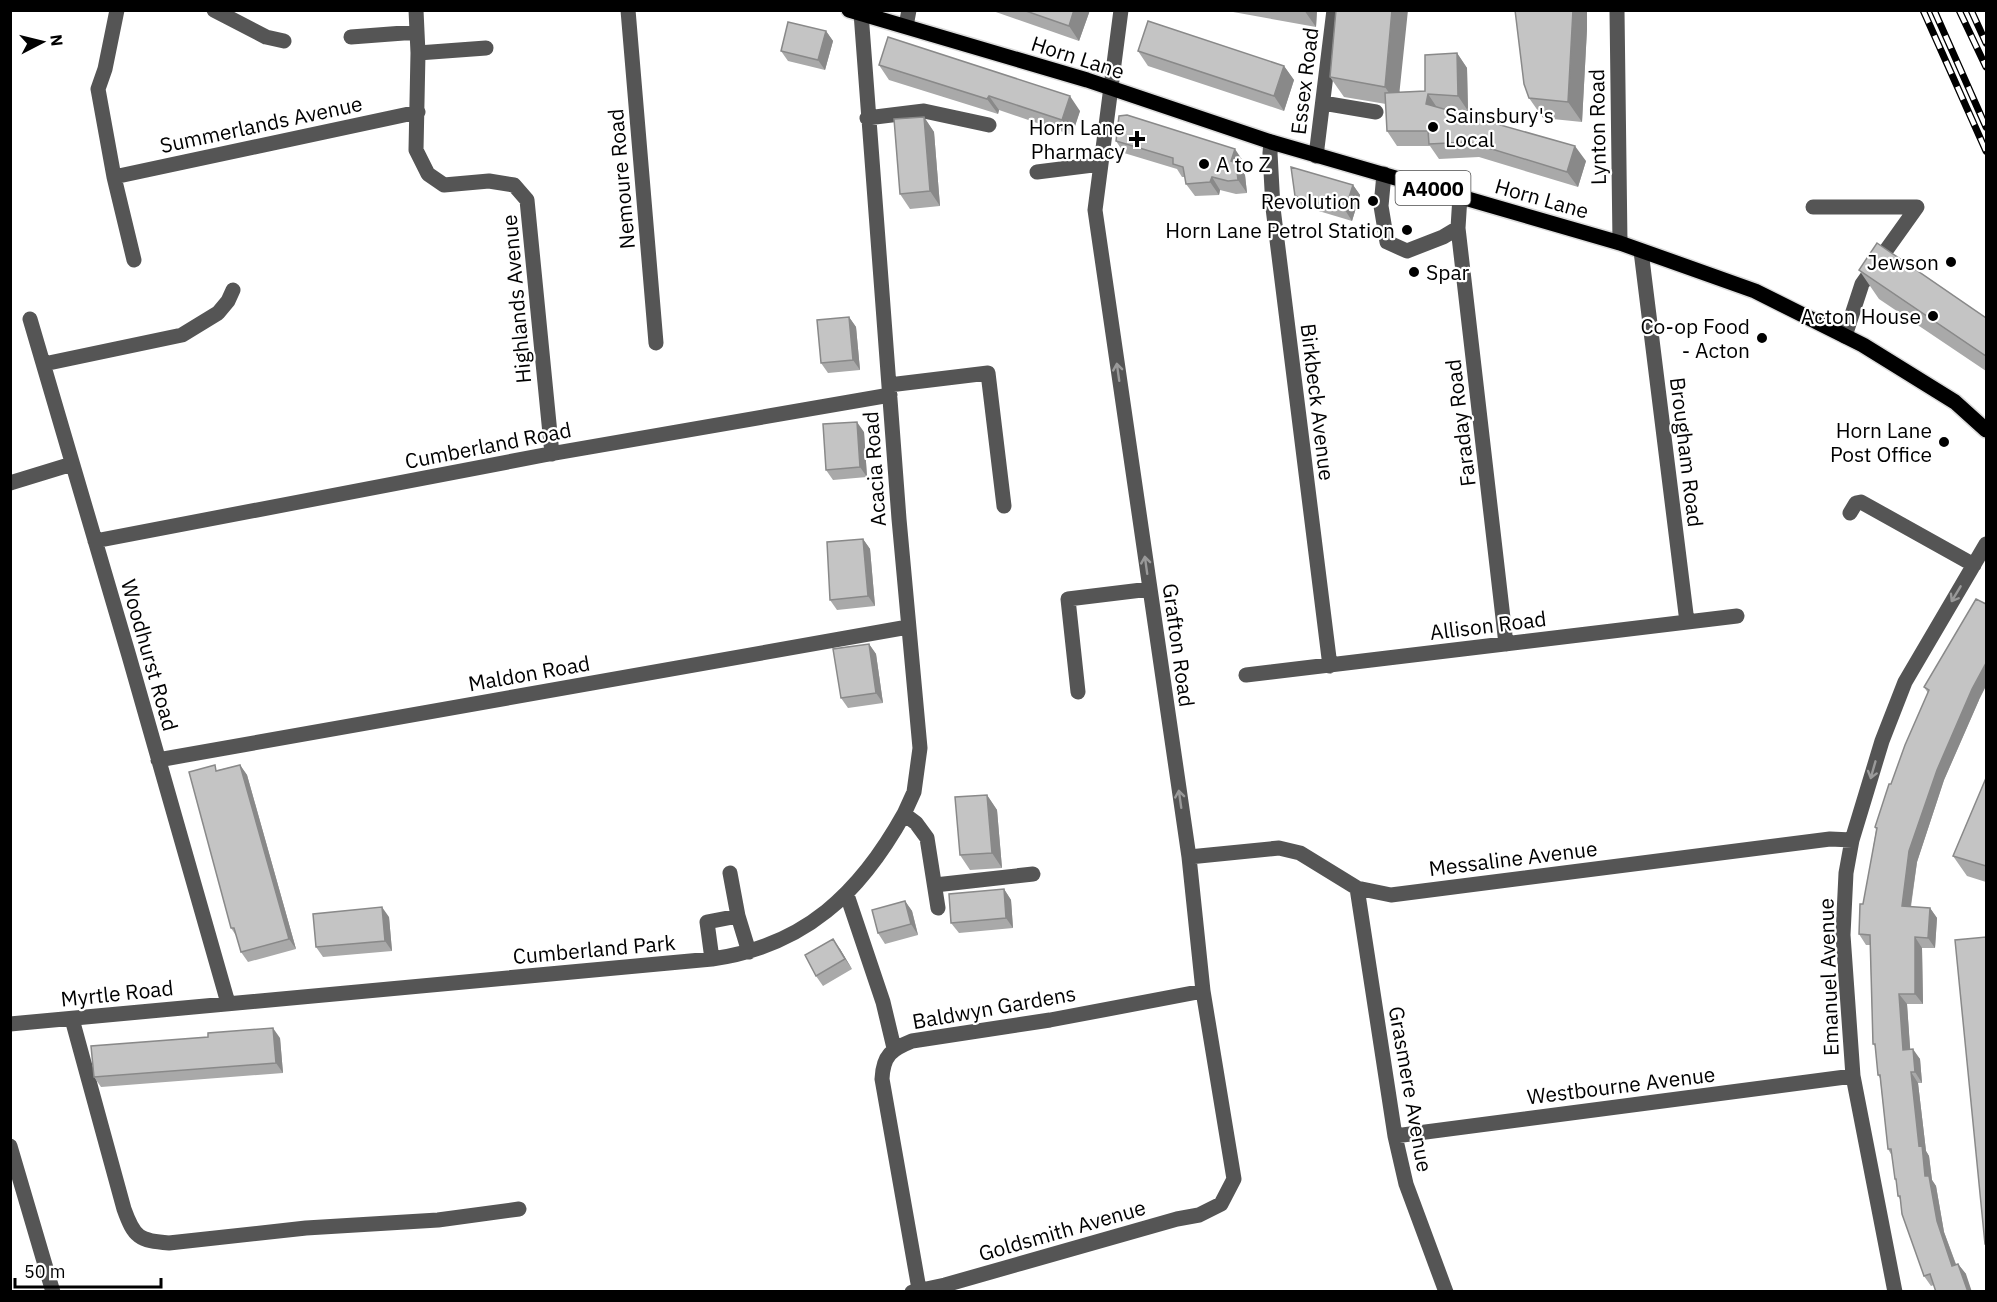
<svg xmlns="http://www.w3.org/2000/svg" width="1997" height="1302" viewBox="0 0 1997 1302" font-family="'IBM Plex Sans',sans-serif">
<style>
.lines{fill:none;stroke-linecap:round;stroke-linejoin:round}
.major-casing{stroke:#dbdbdb;stroke-width:18}
.minor{stroke:#555;stroke-width:15}
.major{stroke:#000;stroke-width:15}
.rail-casing{stroke:#000;stroke-width:7}
.rail{stroke:#fff;stroke-width:4.5;stroke-dasharray:14;stroke-linecap:butt}
.wall{fill:#a9a9a9}
.shaded-wall{fill:#898989}
.building{fill:#c4c4c4;stroke:#898989;stroke-width:1.5}
.oneway{stroke:#999}
.poi-dot{fill:#000;stroke:#fff;stroke-width:2}
.labels{text-anchor:middle;dominant-baseline:central;stroke-width:4.5;stroke-linejoin:round;paint-order:stroke}
.shield{fill:#fff;stroke:#4c4c4c;stroke-width:1.5}
.shield-label{font-size:20px;font-weight:bold;fill:#000}
.street-label{font-size:21px;fill:#000;stroke:#fff}
.poi-label{font-size:21px;fill:#000;stroke:#fff;text-anchor:end}
</style>
<rect width="100%" height="100%" fill="#fff"/>
<g class="lines">
<defs>
<path id="major" d="M849 10 1087 80 1271 142 1620 243 1755 291 1863 345 1955 402 1986 430"/>
</defs>
<use href="#major" class="major-casing"/>
<path class="minor" d="M117 10 105 69 98 89 114 177 134 260
M214 10 266 37 284 41
M416 10 418 53 416 150 428 174 444 185 489 181 514 185 527 200 552 454
M628 10 656 343
M1617 10 1620 243
M861 13 899 519 920 748 914 792 904 814 916 823 927 838 938 908
M906 26 909 10
M351 37 417 32
M418 53 486 48
M1323 103 1376 112
M867 118 924 111 989 125
M1271 142 1270 153 1273 208 1330 666
M1316 156 1334 10
M1037 172 1101 164
M1384 174 1381 206 1387 242 1407 251 1443 237 1458 228
M114 177 418 112
M1460 196 1458 228 1506 644
M1813 207H1917L1862 284 1845 336
M1641 251 1687 622
M30 319 129 656 228 1003
M44 364 182 335 218 313 228 301 233 290
M889 385 988 373 1004 506
M10 483 72 464
M1850 513 1856 503 1861 502 1974 565
M95 541 544 455 890 395
M1246 675 1737 616
M1078 692 1068 599 1150 589
M158 760 908 627
M1189 857 1279 848 1300 853 1357 888 1391 895 1830 839 1852 840
M730 873 738 916 749 952
M935 885 1033 874
M1357 888 1395 1136 1406 1184 1446 1292
M847 895 883 1002 894 1048
M712 959 707 922 738 916
M72 1019 124 1209C134 1237 139 1241 169 1243L306 1228 438 1220 519 1209
M10 1024 712 959C805 946 860 893 904 814
M1395 1136 1853 1076
M10 1146 53 1292
M919 1289 882 1079C883 1055 892 1049 912 1041L1050 1020 1203 991
M912 1292 945 1285 1177 1219 1199 1215 1221 1204 1234 1179 1203 991 1189 857 1095 210 1121 10
M1895 1292 1853 1076 1843 935 1846 873 1852 840 1882 741 1905 682 1986 544"/>
<use href="#major" class="major"/>
<defs>
<path id="rail" d="M1923 10 1986 151
M1934 10 1986 127
M1959 10 1986 67
M1971 10 1986 43"/>
</defs>
<use href="#rail" class="rail-casing"/>
<use href="#rail" class="rail"/>
</g>
<path class="wall" d="M990 10H1090L1079 41Z
M1222 10H1317L1316 27Z
M1336 10 1400 92 1425 91 1457 53 1467 68 1468 111 1443 109 1586 161 1578 187 1479 157 1439 159 1430 146H1397L1387 131 1386 104 1344 97 1330 77Z
M1515 10H1587V29L1582 122 1543 118 1529 98Z
M826 31 833 41 825 70 788 61 781 51Z
M1138 51 1284 66 1294 80 1284 111 1148 66Z
M879 65 1080 111 1072 135 999 110 998 114 889 80Z
M924 117 934 132 940 206 910 209 900 194Z
M1116 141 1243 161 1241 170 1245 175 1247 193 1236 194 1220 190 1219 195 1195 196 1186 184 1185 177H1182L1177 169 1124 153Z
M1353 185 1360 195 1352 221 1302 206 1295 196Z
M1859 270 1986 318V371L1879 299Z
M849 317 856 327 860 370 828 373 821 363Z
M864 432 867 477 833 480 826 470Z
M863 539 870 549 875 606 837 610 830 600Z
M869 644 876 654 883 703 848 708 841 698Z
M1924 687 1979 700 1944 780 1917 862 1911 907 1930 908 1937 918 1935 948H1922L1923 1004H1907L1910 1049 1920 1059 1922 1083H1918L1926 1151 1929 1156 1932 1180 1936 1186 1944 1232 1956 1264H1958L1966 1274 1931 1286 1924 1276 1900 1199 1898 1196 1897 1183 1895 1179 1892 1156 1888 1149 1880 1078 1878 1075 1876 1047 1873 1044 1870 945H1866L1859 934 1876 830 1875 827 1928 693Z
M240 765 247 775 296 949 248 962 241 952 237 937 231 928 218 770Z
M1986 778V882L1967 876 1953 856Z
M987 795 997 810 1002 868 970 870 960 855Z
M1004 889 1011 900 1013 928 959 933 951 923Z
M905 901 912 911 918 935 885 944 878 933Z
M389 917 392 951 323 957 316 947Z
M840 949 852 969 823 986 816 976Z
M280 1038 283 1073 101 1087 94 1077Z"/>
<path class="shaded-wall" d="M1074 10H1090L1079 41 1069 26Z
M1304 10H1317L1316 27Z
M1392 10H1408L1398 106 1385 87Z
M1573 10H1587V29L1582 122 1568 102Z
M826 31 833 41 825 70 818 60Z
M1457 53 1467 68 1468 111 1458 96Z
M1284 66 1294 80 1284 111 1274 96Z
M1428 94 1438 109 1426 104Z
M989 96 999 110 998 114 987 99Z
M1070 96 1080 111 1072 135 1062 120Z
M924 117 934 132 940 206 930 191Z
M1575 146 1586 161 1578 187 1567 172Z
M1235 149 1243 161 1241 170 1245 175 1247 193 1238 180 1231 161Z
M1212 177 1220 190 1219 195 1210 182Z
M1353 185 1360 195 1352 221 1345 210Z
M849 317 856 327 860 370 853 360Z
M857 422 864 432 867 477 860 467Z
M863 539 870 549 875 606 868 596Z
M869 644 876 654 883 703 876 693Z
M1986 663V686L1979 700 1944 780 1917 862 1909 917 1902 906 1909 851 1937 770 1972 689Z
M240 765 247 775 296 949 289 939Z
M987 795 997 810 1002 868 992 853Z
M1004 889 1011 900 1013 928 1006 918Z
M905 901 912 911 918 935 911 924Z
M382 907 389 917 392 951 385 941Z
M1930 908 1937 918 1935 948 1928 938Z
M1915 937 1922 948 1923 1004 1915 994Z
M833 939 840 949 852 969 845 959Z
M1899 994 1907 1004 1911 1060 1903 1050Z
M273 1028 280 1038 283 1073 276 1063Z
M1913 1049 1920 1059 1922 1083 1915 1072Z
M1911 1072 1918 1083 1926 1151 1929 1156 1932 1180 1936 1186 1944 1232 1960 1276 1952 1266 1937 1221 1925 1176 1919 1146Z
M1958 1264 1966 1274 1972 1292H1968Z"/>
<path class="building" d="M1023 10H1074L1069 26Z
M1336 10H1392L1385 87 1330 77Z
M1515 10H1573L1568 102 1529 98 1524 84Z
M1148 21 1284 66 1274 96 1138 51Z
M788 22 826 31 818 60 781 51Z
M888 37 1070 96 1062 120 989 96 987 99 879 65Z
M1457 53 1458 96 1428 94 1426 104 1575 146 1567 172 1469 142 1429 144 1428 131H1387L1385 93 1425 91V55Z
M1127 115 1235 149 1231 161 1236 163 1238 180 1228 181 1212 177 1210 182 1186 184 1183 167 1173 164V158L1116 141 1119 116Z
M924 117 930 191 900 194 894 119Z
M1291 167 1353 185 1345 210 1295 196Z
M1877 243 1986 318V356L1859 270Z
M849 317 853 360 821 363 817 320Z
M857 422 860 467 826 470 823 424Z
M863 539 868 596 830 600 827 542Z
M1976 599 1986 604V663L1972 689 1937 770 1909 851 1902 906 1930 908 1928 938 1915 937V994H1899L1903 1050 1913 1049 1915 1072H1911L1919 1146 1922 1145 1925 1176H1929L1937 1221 1952 1266 1958 1264 1968 1292H1936L1930 1274 1924 1276 1902 1214 1900 1196H1898L1896 1179H1895L1891 1149H1888L1880 1075H1878L1875 1044H1873L1870 935 1859 934 1860 904H1863L1877 828 1875 827 1889 784H1891L1905 745 1929 690 1924 687Z
M869 644 876 693 841 698 833 649Z
M215 765 216 771 240 765 289 939 241 952 234 928H231L189 772Z
M1986 778V866L1953 856Z
M987 795 992 853 960 855 955 797Z
M1004 889 1006 918 951 923 949 894Z
M905 901 911 924 878 933 872 910Z
M382 907 385 941 316 947 313 914Z
M1986 937V1244H1985L1955 940Z
M833 939 845 959 816 976 805 955Z
M273 1028 276 1063 94 1077 91 1046 208 1037V1033Z"/>
<defs><path id="oneway-shaft" d="M-6 0H5M1.5-3L5.5 0L1.5 3" fill="none" stroke-width="1.6" stroke-linecap="round" stroke-linejoin="round" transform="scale(1.5)"/></defs>
<g class="oneway">
<use href="#oneway-shaft" transform="translate(1118 372) rotate(-98)"/>
<use href="#oneway-shaft" transform="translate(1146 565) rotate(-98)"/>
<use href="#oneway-shaft" transform="translate(1956 594) rotate(121)"/>
<use href="#oneway-shaft" transform="translate(1873 770) rotate(106)"/>
<use href="#oneway-shaft" transform="translate(1180 799) rotate(-98)"/>
</g>
<g class="poi-dot">
<circle cx="1433" cy="127" r="6"/>
<path d="M1134 130h6v6h6v6h-6v6h-6v-6h-6v-6h6z"/>
<circle cx="1204" cy="164" r="6"/>
<circle cx="1373" cy="201" r="6"/>
<circle cx="1407" cy="230" r="6"/>
<circle cx="1951" cy="262" r="6"/>
<circle cx="1414" cy="272" r="6"/>
<circle cx="1933" cy="316" r="6"/>
<circle cx="1762" cy="338" r="6"/>
<circle cx="1944" cy="442" r="6"/>
</g>
<g class="labels">
<rect class="shield" x="1395.5" y="171" width="75" height="34" rx="4.5"/>
<g class="shield-label">
<text x="1433" y="188">A4000</text>
</g>
<g class="street-label">
<text transform="translate(1078 57) rotate(18)">Horn Lane</text>
<text transform="translate(1304 81) rotate(-83)">Essex Road</text>
<text transform="translate(261 124) rotate(-12)">Summerlands Avenue</text>
<text transform="translate(1597 127) rotate(-91)">Lynton Road</text>
<text transform="translate(621 179) rotate(-95)">Nemoure Road</text>
<text transform="translate(1542 198) rotate(16)">Horn Lane</text>
<text transform="translate(516 299) rotate(-95)">Highlands Avenue</text>
<text transform="translate(1318 402) rotate(83)">Birkbeck Avenue</text>
<text transform="translate(1460 423) rotate(-97)">Faraday Road</text>
<text transform="translate(488 445) rotate(-11)">Cumberland Road</text>
<text transform="translate(1687 452) rotate(83)">Brougham Road</text>
<text transform="translate(874 469) rotate(-94)">Acacia Road</text>
<text transform="translate(1488 625) rotate(-7)">Allison Road</text>
<text transform="translate(1179 645) rotate(82)">Grafton Road</text>
<text transform="translate(150 655) rotate(74)">Woodhurst Road</text>
<text transform="translate(529 673) rotate(-10)">Maldon Road</text>
<text transform="translate(1513 858) rotate(-7)">Messaline Avenue</text>
<text transform="translate(594 949) rotate(-5)">Cumberland Park</text>
<text transform="translate(1828 977) rotate(-92)">Emanuel Avenue</text>
<text transform="translate(117 993) rotate(-6)">Myrtle Road</text>
<text transform="translate(994 1007) rotate(-10)">Baldwyn Gardens</text>
<text transform="translate(1621 1085) rotate(-7)">Westbourne Avenue</text>
<text transform="translate(1411 1089) rotate(80)">Grasmere Avenue</text>
<text transform="translate(1062 1230) rotate(-16)">Goldsmith Avenue</text>
</g>
<g class="poi-label">
<text x="1445" y="115" text-anchor="start">Sainsbury's<tspan x="1445" dy="24">Local</tspan></text>
<text x="1125" y="127">Horn Lane<tspan x="1125" dy="24">Pharmacy</tspan></text>
<text x="1216" y="164" text-anchor="start">A to Z</text>
<text x="1361" y="201">Revolution</text>
<text x="1395" y="230">Horn Lane Petrol Station</text>
<text x="1939" y="262">Jewson</text>
<text x="1426" y="272" text-anchor="start">Spar</text>
<text x="1921" y="316">Acton House</text>
<text x="1750" y="326">Co-op Food<tspan x="1750" dy="24">- Acton</tspan></text>
<text x="1932" y="430">Horn Lane<tspan x="1932" dy="24">Post Office</tspan></text>
</g>
</g>
<rect width="1997" height="1302" fill="none" stroke="#000000" stroke-width="24"/>
<g transform="translate(42 42) rotate(83)" stroke="#ffffff" stroke-width="4.5" paint-order="stroke">
<path d="M0-4.5L10 22L0 15L-10 22Z" fill="#000000"/>
<text y="-9" font-size="16" font-weight="bold" text-anchor="middle" fill="#000000">N</text>
</g>
<path d="M15 1278v9h146v-9" fill="none" stroke="#000000" stroke-width="3"/>
<text x="24" y="1278" font-size="18" fill="#000000" stroke="#ffffff" stroke-width="4.5" paint-order="stroke">50 m</text>
</svg>
